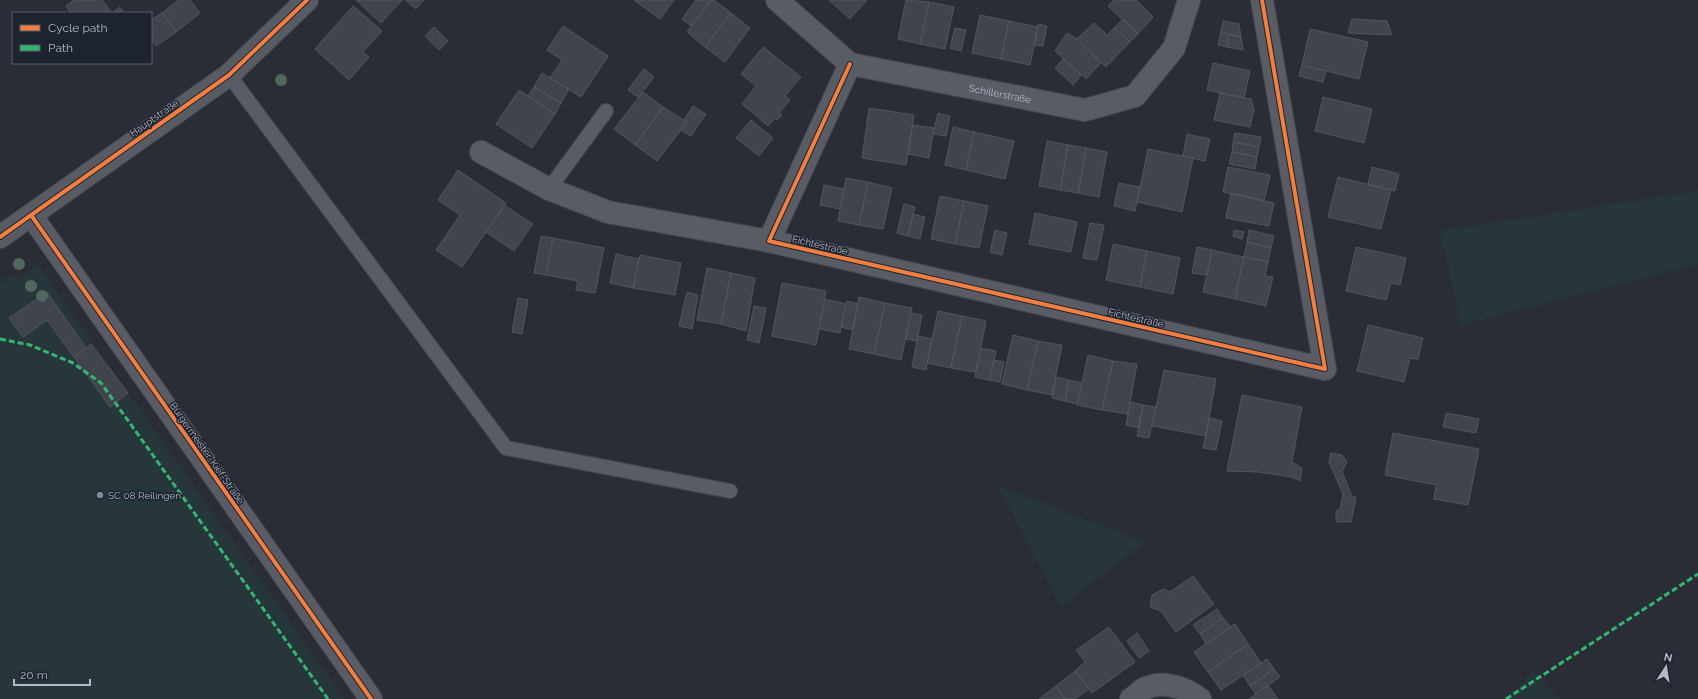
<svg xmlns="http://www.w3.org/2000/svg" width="1698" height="699" viewBox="0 0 1698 699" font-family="Raleway,sans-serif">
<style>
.green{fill:#27363b}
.building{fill:#41444c;stroke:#51555d}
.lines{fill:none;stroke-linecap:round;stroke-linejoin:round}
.lane-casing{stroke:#46484f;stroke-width:16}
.street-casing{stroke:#46484f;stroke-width:24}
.secondary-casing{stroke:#46484f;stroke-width:24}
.lane{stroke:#595c64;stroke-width:14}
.street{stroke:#595c64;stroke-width:22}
.secondary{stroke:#585b62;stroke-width:22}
.quiet{stroke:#33b770;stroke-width:3;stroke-dasharray:6 3;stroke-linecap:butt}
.cycleway-casing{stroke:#1d2330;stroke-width:6}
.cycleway{stroke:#f27e40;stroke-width:4}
.tree{fill:#4f675c}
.poi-dot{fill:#848894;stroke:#1d2330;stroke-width:1.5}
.labels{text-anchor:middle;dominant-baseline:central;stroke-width:3;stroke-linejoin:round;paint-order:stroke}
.street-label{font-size:10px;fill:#b4b9c7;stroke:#1d2330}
.poi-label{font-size:10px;fill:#b4b9c7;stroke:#1d2330;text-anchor:start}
</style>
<rect width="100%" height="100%" fill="#2a2d36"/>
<path class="green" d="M1698 191V264L1461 325 1440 231Z
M38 265 344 699H0V283L9 276 19 278Z
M998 486 1146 542 1061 606Z
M1533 671 1560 699H1507Z"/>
<path class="building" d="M74 0H102L112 13 120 7 124 13H71L66 6Z
M179 0H190L200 13 176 32 162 13Z
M356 0H402L381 23Z
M405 0H424L416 9Z
M634 0H674L660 19Z
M696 0 711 1 691 26 682 19Z
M711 0H714L731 13 705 47 687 32Z
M829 0H867L850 19Z
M906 0 929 2 920 44 898 39Z
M1114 0H1136L1153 17 1138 34 1108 6Z
M929 2 954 7 945 49 920 44Z
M353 6 382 31 363 52 369 57 349 80 315 49Z
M162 13 176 32 156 46 151 38V20Z
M731 13 750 28 725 62 705 47Z
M980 15 1009 21 1001 59 972 53Z
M1123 19 1138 34 1130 42 1114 28Z
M1352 19 1387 21 1392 35 1348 33Z
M1009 21 1038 27 1030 65 1001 59Z
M1223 21 1239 24 1241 37 1221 32Z
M1094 23 1107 35 1114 28 1130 42 1106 67 1077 39Z
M1038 24 1047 26 1043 46 1034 45Z
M563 26 608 56 581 97 550 78 562 60 547 50Z
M434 27 448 41 439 50 425 36Z
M955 28 966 30 961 51 950 48Z
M1310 29 1368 42 1359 79 1302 65Z
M1221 32 1229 34 1227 47 1218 45Z
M1067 33 1077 39 1101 63 1086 79 1055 51Z
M1229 34 1241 37 1243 50 1227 47Z
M763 47 801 77 785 96 790 100 779 113 782 115 777 120 775 118 768 126 742 104 756 86 741 74Z
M1063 59 1081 75 1073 85 1055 68Z
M1213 63 1250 71 1244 98 1207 90Z
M1302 65 1326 71 1323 82 1299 76Z
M644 69 654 77 638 97 628 90Z
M542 73 569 89 561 103 534 87Z
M534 87 561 103 555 114 528 96Z
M519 90 555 114 532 148 496 124Z
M643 92 663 107 635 145 614 129Z
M1220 93 1251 99 1254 110 1250 127 1214 120Z
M1323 97 1372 109 1364 143 1315 131Z
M693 106 706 114 691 136 681 130 687 122 684 120Z
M663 107 687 122 657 161 635 145Z
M869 108 914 115 906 165 862 158Z
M938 113 950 116 946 136 933 134Z
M751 120 773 138 759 156 736 138Z
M913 125 934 128 929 158 908 154Z
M953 127 974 132 966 170 945 165Z
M974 132 1014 141 1005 179 966 170Z
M1235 133 1261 137 1259 147 1233 142Z
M1187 134 1210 139 1205 161 1183 156Z
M1047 141 1068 145 1060 190 1039 186Z
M1233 142 1259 147 1257 157 1232 152Z
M1068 145 1086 148 1078 193 1060 190Z
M1086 148 1107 152 1099 197 1078 193Z
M1148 149 1193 158 1182 212 1137 202Z
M1232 152 1257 157 1255 169 1229 164Z
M1228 167 1270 175 1264 201 1223 192Z
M1372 167 1399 174 1395 191 1368 185Z
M458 170 506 203 462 267 436 250 460 215 438 200Z
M1338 177 1391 190 1381 229 1328 217Z
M846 178 868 182 859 225 838 221Z
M868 182 892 188 883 229 859 225Z
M1119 183 1140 187 1135 211 1114 206Z
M824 185 844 189 840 209 820 205Z
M1231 193 1274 203 1269 226 1226 218Z
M940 196 964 201 955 244 931 239Z
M964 201 988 206 979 248 955 244Z
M904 204 915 207 908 236 897 233Z
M504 205 533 224 514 251 486 232Z
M1035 213 1077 222 1071 252 1029 244Z
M913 214 925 217 920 239 908 236Z
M1090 223 1104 225 1097 260 1083 258Z
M995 230 1007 233 1002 255 990 252Z
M1234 230 1244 232 1242 239 1233 236Z
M1249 230 1274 236 1271 248 1247 242Z
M541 236 553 238 546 275 534 273Z
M553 238 604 248 595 293 576 290 578 281 546 275Z
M1247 242 1271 248 1268 262 1244 257Z
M1113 244 1147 251 1140 287 1106 280Z
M1197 247 1212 250 1207 275 1192 273Z
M1356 247 1406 258 1400 285 1391 283 1386 300 1346 291Z
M1212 250 1244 257 1235 299 1203 292Z
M1147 251 1180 258 1173 294 1140 287Z
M616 254 639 259 633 288 610 283Z
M640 255 681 263 675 295 633 288Z
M1244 257 1268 262 1265 276 1273 277 1266 306 1235 299Z
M707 268 731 273 721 324 697 320Z
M731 273 755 278 746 331 721 324Z
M782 283 826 291 816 345 772 336Z
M47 292 86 348 74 357 47 320 23 337 9 318Z
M687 292 698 295 692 329 679 326Z
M859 297 885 303 874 354 849 349Z
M518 298 528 300 522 334 512 332Z
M825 299 846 304 840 333 819 329Z
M847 301 858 304 853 330 841 327Z
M885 303 912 308 901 360 874 354Z
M754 306 766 308 759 343 747 340Z
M938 311 962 316 951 368 927 363Z
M911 313 922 315 917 341 906 339Z
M962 316 986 321 976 372 951 368Z
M1368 325 1423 338 1418 359 1410 358 1404 382 1357 371Z
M1013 335 1038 341 1027 390 1002 384Z
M918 336 932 339 926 370 912 367Z
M1038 341 1062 345 1052 395 1027 390Z
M91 344 128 393 110 407 74 357Z
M981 348 996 351 989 380 975 377Z
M1088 355 1113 361 1102 410 1077 405Z
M994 360 1004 362 1000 382 989 380Z
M1113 361 1137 364 1128 414 1102 410Z
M1164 370 1216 379 1206 436 1152 426Z
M1056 377 1069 380 1065 401 1052 398Z
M1069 380 1082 383 1077 404 1065 401Z
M1242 395 1302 407 1292 462 1302 468 1300 481 1292 477 1259 472 1227 471Z
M1130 402 1143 405 1139 428 1126 425Z
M1143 405 1156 407 1149 438 1137 436Z
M1446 413 1479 419 1476 433 1443 427Z
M1209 418 1222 421 1216 450 1203 448Z
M1393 433 1479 449 1468 505 1434 499 1436 485 1385 475Z
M1331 453 1342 455 1347 462 1342 471 1352 497H1356L1351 522H1336V511L1340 509 1343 494 1329 462Z
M1193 576 1214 604 1176 632 1161 611 1150 607 1152 595 1163 589 1170 592Z
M1217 609 1223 618 1200 634 1193 625Z
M1223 618 1231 627 1206 644 1200 634Z
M1235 624 1248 644 1208 672 1194 652Z
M1109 627 1135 662 1092 693 1075 671 1085 662 1076 650Z
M1137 633 1149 651 1139 658 1127 641Z
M1248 644 1261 663 1221 690 1208 672Z
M1267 659 1274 669 1250 686 1243 675Z
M1274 669 1280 677 1256 694 1250 686Z
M1075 671 1089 689 1075 699H1065L1056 686Z
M1268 685 1278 699H1249L1256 694Z
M1056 686 1065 699H1039Z"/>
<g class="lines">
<defs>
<path id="lane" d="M229 75 506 448 730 491
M549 189 606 111"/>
<g id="street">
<path id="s1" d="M777 0 850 64 1085 110 1135 96 1174 48 1189 0"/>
<path d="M850 64 769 241 1325 369 1262 0"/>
<path d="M481 152 549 189 608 212 769 241"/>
<path d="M31 215 371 699"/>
<path d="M1131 699C1136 696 1141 690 1146 688 1164 680 1186 688 1200 699"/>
</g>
<path id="secondary" d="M0 237 229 75 307 0"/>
</defs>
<use href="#lane" class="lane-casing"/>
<use href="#street" class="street-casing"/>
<use href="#secondary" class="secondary-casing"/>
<use href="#lane" class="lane"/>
<use href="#street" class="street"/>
<use href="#secondary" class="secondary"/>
<path class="quiet" d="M0 339 30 345 73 363 101 383 328 699
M1506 699 1698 574"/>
<defs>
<path id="cycleway" d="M850 64 769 241 1325 369 1262 0
M31 215 371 699
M0 237 229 75 307 0"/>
</defs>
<use href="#cycleway" class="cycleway-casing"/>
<use href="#cycleway" class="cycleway"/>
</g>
<g class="tree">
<circle cx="281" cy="80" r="6"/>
<circle cx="19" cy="264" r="6"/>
<circle cx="31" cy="286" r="6"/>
<circle cx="42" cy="296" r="6"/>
</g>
<circle class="poi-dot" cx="100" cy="495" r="4"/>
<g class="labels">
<g class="street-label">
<text stroke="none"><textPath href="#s1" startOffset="250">Schillerstraße</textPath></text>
<text transform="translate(154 118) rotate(-35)">Hauptstraße</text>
<text transform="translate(820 245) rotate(13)">Fichtestraße</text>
<text transform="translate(1136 318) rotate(13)">Fichtestraße</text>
<text transform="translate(207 453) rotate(55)">Bürgermeister-Kief-Straße</text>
</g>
<g class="poi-label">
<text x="108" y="495">SC 08 Reilingen</text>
</g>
</g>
<rect x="12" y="12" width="140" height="52" fill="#1d2330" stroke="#595f6c"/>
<rect x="20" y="25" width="20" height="6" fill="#f27e40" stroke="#595f6c"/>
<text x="48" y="32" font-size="12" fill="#b4b9c7">Cycle path</text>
<rect x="20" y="45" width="20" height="6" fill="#33b770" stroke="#595f6c"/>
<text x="48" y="52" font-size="12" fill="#b4b9c7">Path</text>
<g transform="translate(1666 667) rotate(12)" stroke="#1d2330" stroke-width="3" paint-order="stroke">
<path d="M0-3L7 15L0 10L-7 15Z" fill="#b4b9c7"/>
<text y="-6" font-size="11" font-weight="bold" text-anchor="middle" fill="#b4b9c7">N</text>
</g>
<path d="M14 679v6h76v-6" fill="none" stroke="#b4b9c7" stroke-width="2"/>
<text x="20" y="679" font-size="12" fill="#b4b9c7" stroke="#1d2330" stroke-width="3" paint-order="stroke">20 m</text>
</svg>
